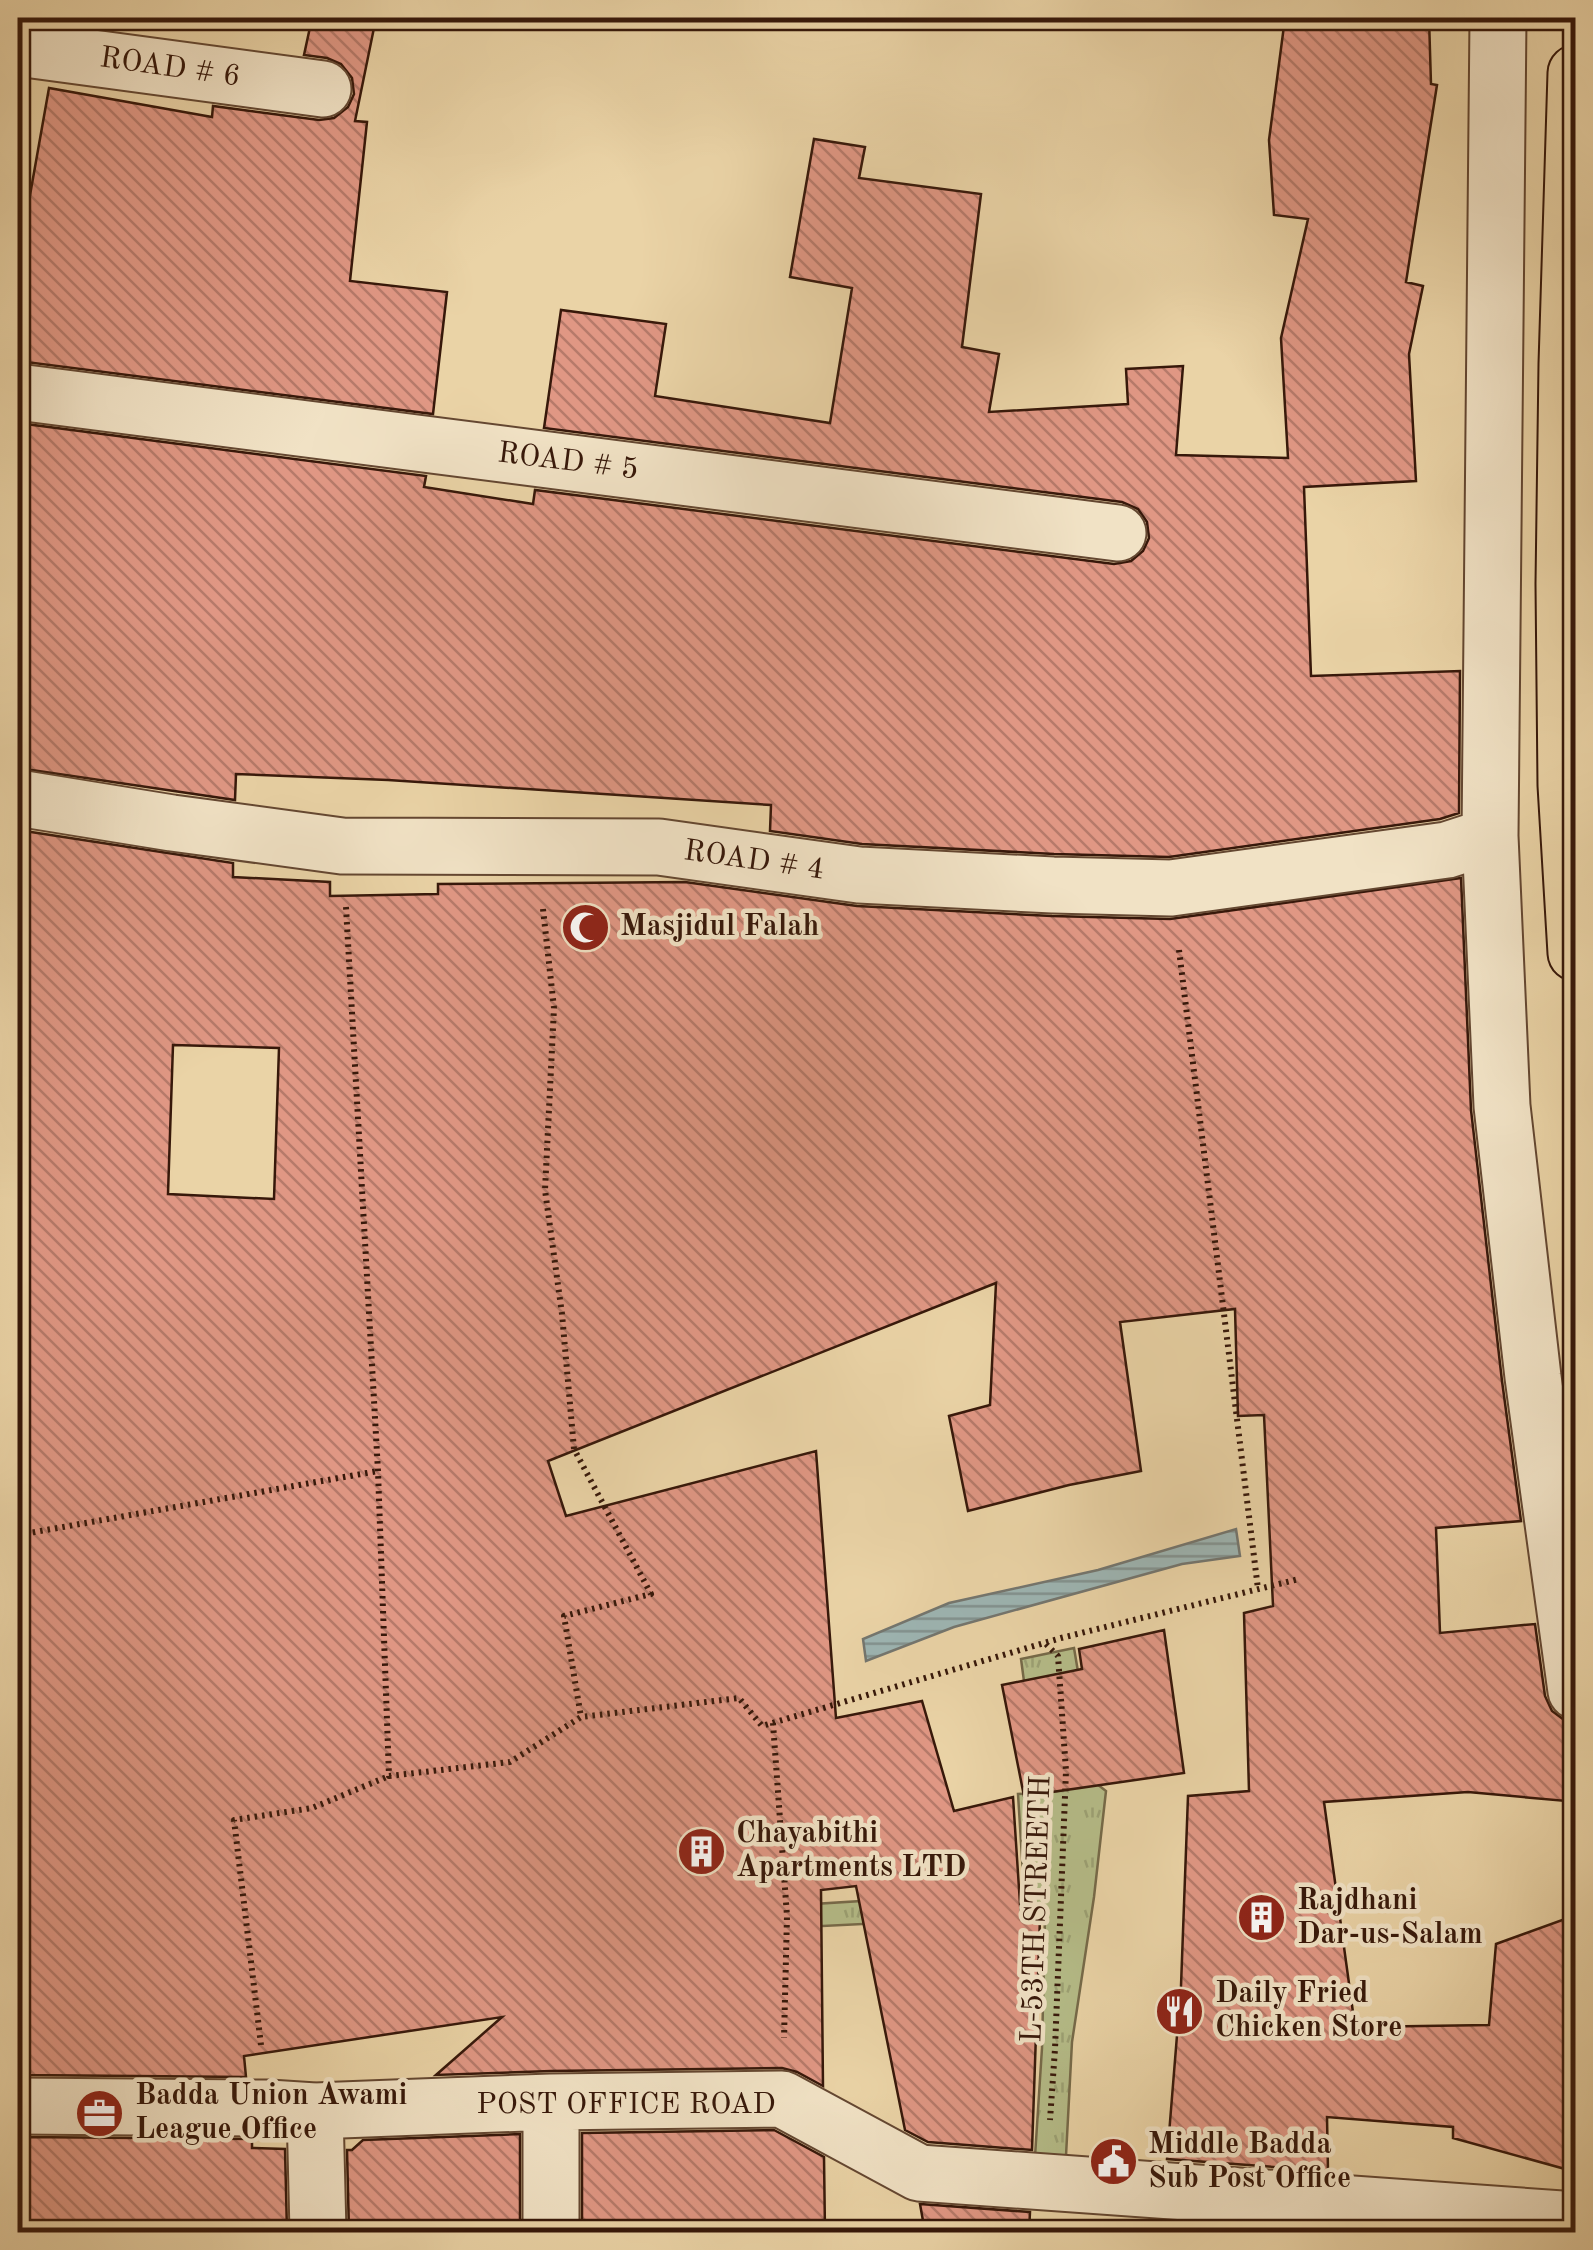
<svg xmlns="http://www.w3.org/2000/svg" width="1593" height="2250" viewBox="0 0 1593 2250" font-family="'Old Standard TT',serif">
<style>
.grass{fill:url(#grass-tufts);stroke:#766a49;stroke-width:2.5}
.water{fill:url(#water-rules);stroke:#74766f;stroke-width:2.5}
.building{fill:url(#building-back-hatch);stroke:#37180a;stroke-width:2.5;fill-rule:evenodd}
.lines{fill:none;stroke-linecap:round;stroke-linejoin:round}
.minor-casing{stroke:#644731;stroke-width:59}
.major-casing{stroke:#37180a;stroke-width:59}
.path{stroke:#37180a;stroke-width:6;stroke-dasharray:2.5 5;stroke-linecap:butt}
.minor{stroke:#f1e2c5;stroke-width:55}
.major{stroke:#ead3a6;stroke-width:55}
.labels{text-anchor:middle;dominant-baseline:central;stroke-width:9;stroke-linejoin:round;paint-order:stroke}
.street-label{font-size:30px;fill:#37180a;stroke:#f1e2c5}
.poi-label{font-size:30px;font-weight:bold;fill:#37180a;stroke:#f1e2c5;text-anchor:start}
</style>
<defs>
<pattern id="grass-tufts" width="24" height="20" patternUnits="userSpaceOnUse" patternTransform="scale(2.5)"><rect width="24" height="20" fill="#b5bc88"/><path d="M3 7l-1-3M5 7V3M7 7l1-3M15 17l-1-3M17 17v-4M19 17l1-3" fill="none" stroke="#9ca174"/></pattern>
<pattern id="water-rules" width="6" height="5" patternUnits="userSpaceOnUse" patternTransform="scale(2.5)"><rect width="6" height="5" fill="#9db5b3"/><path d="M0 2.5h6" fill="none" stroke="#819290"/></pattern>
<pattern id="building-back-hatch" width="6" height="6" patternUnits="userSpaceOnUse" patternTransform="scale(2.5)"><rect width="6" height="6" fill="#e09784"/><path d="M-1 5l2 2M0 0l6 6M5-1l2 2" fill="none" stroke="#b67a6a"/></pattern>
</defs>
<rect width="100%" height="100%" fill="#ead3a6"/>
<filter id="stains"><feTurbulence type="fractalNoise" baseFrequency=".002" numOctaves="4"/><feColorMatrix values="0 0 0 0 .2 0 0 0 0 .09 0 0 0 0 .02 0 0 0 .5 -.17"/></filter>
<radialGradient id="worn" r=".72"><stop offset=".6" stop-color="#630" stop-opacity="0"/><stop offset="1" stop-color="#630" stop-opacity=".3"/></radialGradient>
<path class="grass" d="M1074 1648 1097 1784 1106 1791 1094 1897 1072 2042 1065 2175 1034 2172 1042 2048 1045 1915 803 1927 798 1905 1024 1891 1018 1794 1039 1793 1021 1659Z"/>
<path class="water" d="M1236 1529 1240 1556 1182 1564 954 1627 866 1661 863 1639 949 1603 1098 1570Z"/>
<path class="building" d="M312 18H376L355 121 367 122 350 281 447 292 433 414 18 361V228L24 229 49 88 212 117 213 106 319 120 334 118 348 107 354 94 352 78 341 64 327 58 304 55Z
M1285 18H1429L1431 84 1437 85 1406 282 1423 286 1409 354 1416 481 1304 487 1311 676 1460 671 1459 813 1440 819 1169 857 1054 854 862 844 770 831 771 805 388 780 236 774 235 800 18 768V423L426 476 424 487 533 504 535 490 1114 564 1131 561 1143 551 1149 538 1147 522 1138 509 1122 502 544 428 561 310 666 324 655 396 830 423 852 288 790 277 814 139 865 147 859 178 981 194 962 347 999 354 989 412 1128 404 1126 369 1183 366 1176 455 1288 458 1281 338 1308 219 1274 215 1269 140Z
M18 830 233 863V877L330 882V896L438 894V884L685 882 857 906 1052 916 1170 919 1461 878 1471 1110 1502 1381 1521 1521 1436 1528 1440 1633 1535 1624 1545 1696 1552 1711 1563 1719 1576 1722V1744L1566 1801 1468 1792 1324 1802 1355 2027 1489 2025 1496 1944 1576 1915V2172L1453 2138V2127L1327 2117 1328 2171 1167 2159 1181 1986 1188 1796 1249 1791 1244 1613 1273 1606 1264 1415 1238 1416 1235 1309 1120 1322 1141 1471 1069 1485 968 1511 949 1416 990 1405 996 1283 548 1461 566 1516 816 1451 836 1718 922 1701 954 1811 1013 1797 1021 1919 1040 1918 1032 2150 928 2142 905 2130 856 1886 821 1890 823 2086 797 2072 782 2068 551 2071 436 2075 502 2017 244 2056 246 2077 24 2075V2070H18ZM173 1045 279 1048 274 1199 168 1194Z
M1164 1630 1184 1773 1024 1796 1002 1685 1082 1669 1079 1649Z
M774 2130 824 2157 825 2232H582V2133Z
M520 2134V2232H349L347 2150H352L363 2140Z
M23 2137 252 2139V2148L285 2149 287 2232H22Z
M920 2204 1030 2212 1029 2232H925Z
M1162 2222 1284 2230V2232H1161Z"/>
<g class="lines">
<defs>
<path id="minor" d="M1498 18 1490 836 1502 1106 1533 1377 1576 1691
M18 48 323 89
M18 392 1118 533
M18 798 172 823 342 846 659 847 859 875 1053 885 1171 888 1447 850 1490 836
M18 2106 269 2108 315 2111 551 2102 782 2099 919 2173 1576 2220
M315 2111 318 2232
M551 2232V2102"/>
<path id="major" d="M1576 73 1567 364 1564 584 1566 785 1576 953"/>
</defs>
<use href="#minor" class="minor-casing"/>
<use href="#major" class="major-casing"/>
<path class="path" d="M346 907 378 1471 389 1776 510 1762 581 1717 739 1698 762 1726 1061 1638 1299 1579
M543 909 554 1008 545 1190 562 1314 574 1449 651 1594 564 1616 581 1717
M1179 950 1258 1589
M18 1535 378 1471
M1046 1644 1058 1656 1066 1771 1055 2049 1050 2120
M773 1723 787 1916 784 2038
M261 2045 234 1820 312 1808 389 1776"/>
<use href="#minor" class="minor"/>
<use href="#major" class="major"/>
</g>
<defs>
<symbol id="mosque-disc" viewBox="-11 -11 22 22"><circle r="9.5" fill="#8f2418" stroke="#f1e2c5"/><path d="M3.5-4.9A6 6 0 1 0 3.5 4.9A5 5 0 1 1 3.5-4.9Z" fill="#fff"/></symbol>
<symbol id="building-disc" viewBox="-11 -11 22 22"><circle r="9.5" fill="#8f2418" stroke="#f1e2c5"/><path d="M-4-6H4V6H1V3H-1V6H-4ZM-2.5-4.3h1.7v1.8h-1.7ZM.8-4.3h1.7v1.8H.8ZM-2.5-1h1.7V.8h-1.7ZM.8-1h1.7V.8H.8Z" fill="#fff"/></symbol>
<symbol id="restaurant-disc" viewBox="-11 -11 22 22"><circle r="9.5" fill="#8f2418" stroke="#f1e2c5"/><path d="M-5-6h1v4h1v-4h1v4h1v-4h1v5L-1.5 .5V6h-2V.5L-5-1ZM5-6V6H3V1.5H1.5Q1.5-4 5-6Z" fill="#fff"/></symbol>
<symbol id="office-disc" viewBox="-11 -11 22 22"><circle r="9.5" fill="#8f2418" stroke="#f1e2c5"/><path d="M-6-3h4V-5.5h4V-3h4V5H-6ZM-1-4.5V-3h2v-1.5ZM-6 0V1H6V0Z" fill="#fff"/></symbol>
<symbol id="civic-disc" viewBox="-11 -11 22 22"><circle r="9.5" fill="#8f2418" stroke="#f1e2c5"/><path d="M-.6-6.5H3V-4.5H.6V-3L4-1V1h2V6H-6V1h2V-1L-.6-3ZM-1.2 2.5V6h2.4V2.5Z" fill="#fff"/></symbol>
</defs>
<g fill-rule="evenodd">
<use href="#mosque-disc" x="558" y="900" width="55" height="55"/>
<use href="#building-disc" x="674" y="1824" width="55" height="55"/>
<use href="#building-disc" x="1234" y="1890" width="55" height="55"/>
<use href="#restaurant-disc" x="1152" y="1984" width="55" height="55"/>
<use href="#office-disc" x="72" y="2086" width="55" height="55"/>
<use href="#civic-disc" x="1086" y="2134" width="55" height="55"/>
</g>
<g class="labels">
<g class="street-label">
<text transform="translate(170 68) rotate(8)">ROAD # 6</text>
<text transform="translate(568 462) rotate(7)">ROAD # 5</text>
<text transform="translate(754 861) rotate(8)">ROAD # 4</text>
<text transform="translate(1037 1909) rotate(-88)">L-53TH STREETH</text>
<text x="626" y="2105">POST OFFICE ROAD</text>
</g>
<g class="poi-label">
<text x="620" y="927">Masjidul Falah</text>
<text x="736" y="1834">Chayabithi<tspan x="736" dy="34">Apartments LTD</tspan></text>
<text x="1297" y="1901">Rajdhani<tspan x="1297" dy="34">Dar-us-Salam</tspan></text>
<text x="1215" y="1994">Daily Fried<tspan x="1215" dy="34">Chicken Store</tspan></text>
<text x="135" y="2096">Badda Union Awami<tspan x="135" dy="34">League Office</tspan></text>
<text x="1148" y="2145">Middle Badda<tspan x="1148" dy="34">Sub Post Office</tspan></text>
</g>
</g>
<rect width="1593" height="2250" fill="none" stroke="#ead3a6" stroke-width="60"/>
<rect x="20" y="20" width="1553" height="2210" fill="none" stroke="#37180a" stroke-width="5"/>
<rect x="30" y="30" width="1533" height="2190" fill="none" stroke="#37180a" stroke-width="2.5"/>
<rect width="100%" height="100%" filter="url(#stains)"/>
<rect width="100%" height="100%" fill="url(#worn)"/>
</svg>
